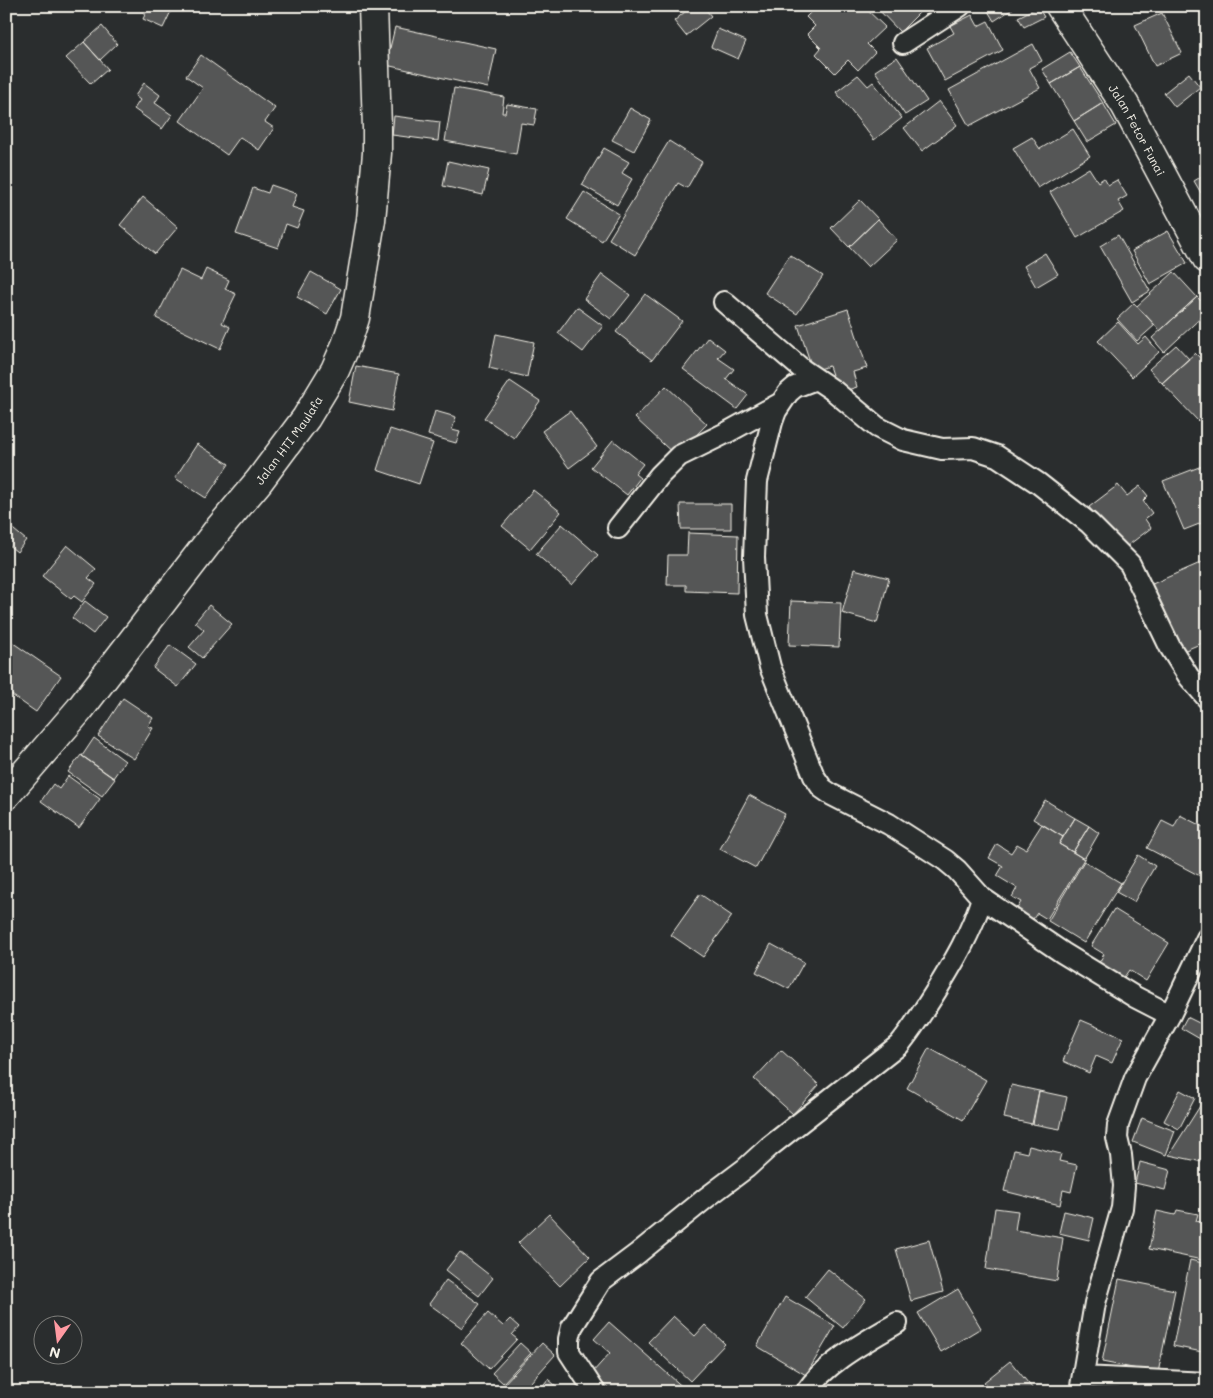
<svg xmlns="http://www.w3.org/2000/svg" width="1213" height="1398" viewBox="0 0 1213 1398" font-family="Mali,sans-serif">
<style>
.building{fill:#555756;stroke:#f4f1e8}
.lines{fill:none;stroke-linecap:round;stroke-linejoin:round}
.street-casing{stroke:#f4f1e8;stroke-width:24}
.secondary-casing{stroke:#f4f1e8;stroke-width:31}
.street{stroke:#2a2d2e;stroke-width:20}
.secondary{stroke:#2a2d2e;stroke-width:28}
.labels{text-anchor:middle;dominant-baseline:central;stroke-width:4;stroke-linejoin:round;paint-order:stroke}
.street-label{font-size:12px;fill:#f4f1e8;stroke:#2a2d2e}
</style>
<rect width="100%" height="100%" fill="#2a2d2e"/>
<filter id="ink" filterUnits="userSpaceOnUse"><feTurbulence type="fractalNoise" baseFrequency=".02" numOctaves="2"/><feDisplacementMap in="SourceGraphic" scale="10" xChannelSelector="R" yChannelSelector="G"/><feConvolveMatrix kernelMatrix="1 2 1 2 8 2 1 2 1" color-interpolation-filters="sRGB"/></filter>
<g filter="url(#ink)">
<path class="building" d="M149 6 173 7 163 28 143 19Z
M692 6H703L711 16 686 36 674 21Z
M817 6H860L863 10 865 8 885 27 867 44 875 52 858 70 848 60 835 73 816 54 821 48 807 34 815 26 806 17Z
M875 6H926L900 32Z
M985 6H1017L994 21Z
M1038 7 1044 17 1024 27 1018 17Z
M1162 13 1182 53 1155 66 1135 25Z
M972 15 978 26 988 21 1003 50 945 81 927 48 954 33 950 26Z
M102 26 117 44 100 60 84 42Z
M395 27 496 49 488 88 386 65Z
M718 29 746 41 738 59 711 47Z
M84 42 108 69 91 84 66 58Z
M1033 44 1042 61 1029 68 1040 88 969 126 949 90Z
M1070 52 1080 67 1051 84 1042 69Z
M201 55 275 108 265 122 274 128 259 150 240 137 227 155 180 121 203 88 186 76Z
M897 57 927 101 905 115 875 71Z
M1080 67 1103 103 1074 121 1051 84Z
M1189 73 1200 87 1175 107 1164 93Z
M858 75 868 86 873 82 902 118 874 140 836 92Z
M144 83 160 95 155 103 172 115 162 129 134 109 140 100 135 96Z
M454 88 504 97 502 113H505L507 104 537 109 534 125 521 123 516 154 445 141Z
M939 101 957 125 922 151 904 128Z
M1103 103 1116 125 1087 142 1074 121Z
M630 108 651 120 634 151 612 140Z
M394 116 440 122 438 141 392 135Z
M1073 129 1090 156 1038 188 1013 148 1032 137 1040 149Z
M669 141 702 162 687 188 678 183 635 255 609 239Z
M604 148 629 162 622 173 632 179 617 205 582 185Z
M448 161 489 170 483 195 443 186Z
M1089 168 1098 182 1104 178 1108 185 1117 180 1127 196 1118 201 1124 211 1077 238 1050 192Z
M1204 175 1207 179V190L1201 193 1194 181Z
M271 185 297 194 292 207 304 211 297 228 286 224 278 248 236 234 253 188 268 193Z
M584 192 619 214 602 241 567 219Z
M143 197 178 227 155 254 120 225Z
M860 200 878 219 849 247 831 228Z
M878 219 897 240 868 267 849 247Z
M1168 231 1187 263 1150 284 1132 251Z
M1118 235 1150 291 1132 302 1100 246Z
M1045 253 1058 274 1036 287 1024 266Z
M790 255 823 276 797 314 765 293Z
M206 269 229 280 225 289 236 294 222 323 230 327 220 349 156 318 180 270 201 280Z
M311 272 341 289 327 314 297 297Z
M1174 272 1197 297 1160 331 1137 306Z
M602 274 630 295 611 319 584 299Z
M645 294 682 321 652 360 616 332Z
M1197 297 1207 307V312L1164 352 1152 338Z
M1134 303 1155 325 1137 341 1117 319Z
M577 307 603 326 583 352 558 333Z
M848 309 867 368 853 372 857 387 838 393 829 366 813 371 798 325Z
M1118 322 1138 344 1146 337 1159 352 1132 377 1098 341Z
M496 334 534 342 527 377 489 368Z
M708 337 725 350 718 358 734 369 726 379 748 395 737 409 683 369Z
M1176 345 1189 359 1162 383 1149 369Z
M1195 353 1207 365V413L1198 421 1162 383Z
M356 366 399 374 392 411 349 402Z
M510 381 540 401 514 438 484 418Z
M666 386 707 424 676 456 635 418Z
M435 411 456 417 452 430 460 432 456 443 428 435Z
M570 411 597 447 569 468 542 431Z
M390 429 433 443 419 484 377 470Z
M613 440 643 464 635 474 640 478 627 495 591 467Z
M197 444 229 464 206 498 175 478Z
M1207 464V521L1184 530 1163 481Z
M1118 485 1127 496 1140 486 1148 496 1143 501 1152 513 1145 519 1151 528 1122 550 1089 507Z
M533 490 561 512 530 549 502 526Z
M680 504H731V529H681Z
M562 524 598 555 572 585 536 554Z
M8 525 26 540 17 552 6 543V528Z
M688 533 738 535 737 593 686 591V585H667L668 555H687Z
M67 545 96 569 88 578 96 584 82 602 74 596 71 599 42 576Z
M1207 560V641L1181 652 1150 585Z
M854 569 889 578 877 623 842 613Z
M85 601 106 617 93 634 72 618Z
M791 601 841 603 839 647 789 645Z
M209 605 232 624 202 658 189 647 204 630 195 622Z
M6 638 61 676 36 712 6 691Z
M170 645 196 664 178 687 153 668Z
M123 698 153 718 148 726 153 728 134 759 98 736Z
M94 738 125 761 113 778 82 756Z
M81 755 115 779 102 796 68 772Z
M68 776 100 799 79 828 41 801 53 784 59 789Z
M749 795 785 814 756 868 720 849Z
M1045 800 1075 818 1063 837 1033 819Z
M1180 815 1207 829V863L1200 876 1147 848 1162 821 1174 827Z
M1075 818 1089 826 1073 852 1059 844Z
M1042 824 1063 837 1059 844 1084 859 1047 919 1037 913 1031 922 1015 912 1021 902 1012 897 1017 888 997 876 1003 866 989 858 997 844 1011 853 1017 844 1026 849Z
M1089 826 1099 833 1084 859 1073 852Z
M1138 855 1155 866 1134 902 1116 892Z
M1084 861 1121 883 1084 943 1048 921Z
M700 894 732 916 703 957 671 935Z
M1114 909 1169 943 1146 981 1129 970 1120 983 1096 968 1104 954 1091 946Z
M771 944 804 962 789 989 756 972Z
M1187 1017 1207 1027V1043L1181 1028Z
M1081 1020 1123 1038 1112 1063 1096 1056 1089 1073 1063 1061Z
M929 1048 986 1080 963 1120 907 1088Z
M781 1050 819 1085 793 1114 754 1079Z
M1011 1085 1039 1091 1032 1124 1004 1118Z
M1180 1090 1195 1098 1179 1129 1164 1121Z
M1039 1091 1067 1097 1060 1129 1033 1124Z
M1207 1095V1163L1169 1155Z
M1142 1118 1175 1131 1166 1155 1133 1142Z
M1029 1146 1061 1154 1059 1161 1077 1165 1071 1192 1063 1190 1060 1205 1004 1191 1014 1150 1027 1153Z
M1140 1162 1170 1170 1165 1190 1135 1183Z
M995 1208 1018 1211 1015 1230 1063 1238 1057 1281 986 1269Z
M1177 1210 1198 1214 1196 1221 1207 1223V1261L1149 1249 1157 1211 1175 1215Z
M1064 1211 1094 1218 1089 1240 1059 1233Z
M549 1214 590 1257 560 1286 518 1243Z
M929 1240 943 1292 911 1301 896 1249Z
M460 1252 493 1278 479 1296 446 1270Z
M1190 1260 1207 1264V1353L1173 1346Z
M828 1269 866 1299 843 1328 805 1297Z
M1119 1279 1175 1290 1158 1373 1102 1362Z
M446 1280 480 1304 462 1328 429 1304Z
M958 1289 981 1328 941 1352 918 1313Z
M785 1297 835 1326 806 1375 757 1346Z
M488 1313 503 1326 510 1319 519 1327 512 1335 517 1339 489 1369 461 1343Z
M673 1316 695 1336 705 1325 725 1344 690 1381 648 1342Z
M609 1322 686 1390 684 1392H612L592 1373 610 1353 594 1339Z
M520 1343 531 1353 503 1383 492 1373Z
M542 1343 555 1355 522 1392H507L501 1387Z
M1010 1361 1033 1389 1029 1392H992L984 1382Z
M548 1379 563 1392H538Z"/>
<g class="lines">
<defs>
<path id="street" d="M903 43 960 6
M724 302 803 370 834 391 877 427 903 440 942 449 973 448 997 456 1038 483 1089 523 1130 564 1170 647 1189 677 1207 698
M816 379 795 387 788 393 776 411 772 422 757 481 754 557 757 615 770 667 814 776 822 788 832 795 889 824 945 860 957 870 982 898 1063 953 1135 997 1170 1015
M618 528 660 475 679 456 728 432 781 403
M1083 1377 1207 1383
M595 1392 569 1352V1339L572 1327 601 1281 637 1254 706 1198 746 1168 769 1147 899 1045C913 1028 924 1010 936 991 955 960 971 933 982 898
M806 1392C826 1362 867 1341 897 1323
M1080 1392 1095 1303 1122 1208 1124 1186 1121 1155 1117 1138 1118 1125 1135 1078 1170 1015 1207 938"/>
<g id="secondary">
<path id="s1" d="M1060 6 1125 105 1207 259"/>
<path id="s2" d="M6 795 80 709 217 531 259 481 306 418 335 370 346 345 355 318 371 220 377 153V128L373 6"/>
</g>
</defs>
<use href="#street" class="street-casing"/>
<use href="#secondary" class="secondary-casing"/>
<use href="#street" class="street"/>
<use href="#secondary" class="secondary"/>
</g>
</g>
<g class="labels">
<g class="street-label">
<text stroke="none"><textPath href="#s1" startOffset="146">Jalan Fetor Funai</textPath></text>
<text stroke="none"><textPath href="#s2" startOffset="454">Jalan HTI Maulafa</textPath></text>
</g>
</g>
<rect width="1213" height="1398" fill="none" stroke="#2a2d2e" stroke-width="25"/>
<rect x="12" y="12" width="1188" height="1373" fill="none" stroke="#f4f1e8" stroke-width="2" filter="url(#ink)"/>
<g transform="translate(58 1340) rotate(194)"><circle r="24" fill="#2a2d2e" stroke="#7b7b78"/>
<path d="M0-4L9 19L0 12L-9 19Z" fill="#ff9aa2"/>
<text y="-8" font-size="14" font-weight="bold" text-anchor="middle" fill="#f4f1e8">N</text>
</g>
</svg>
